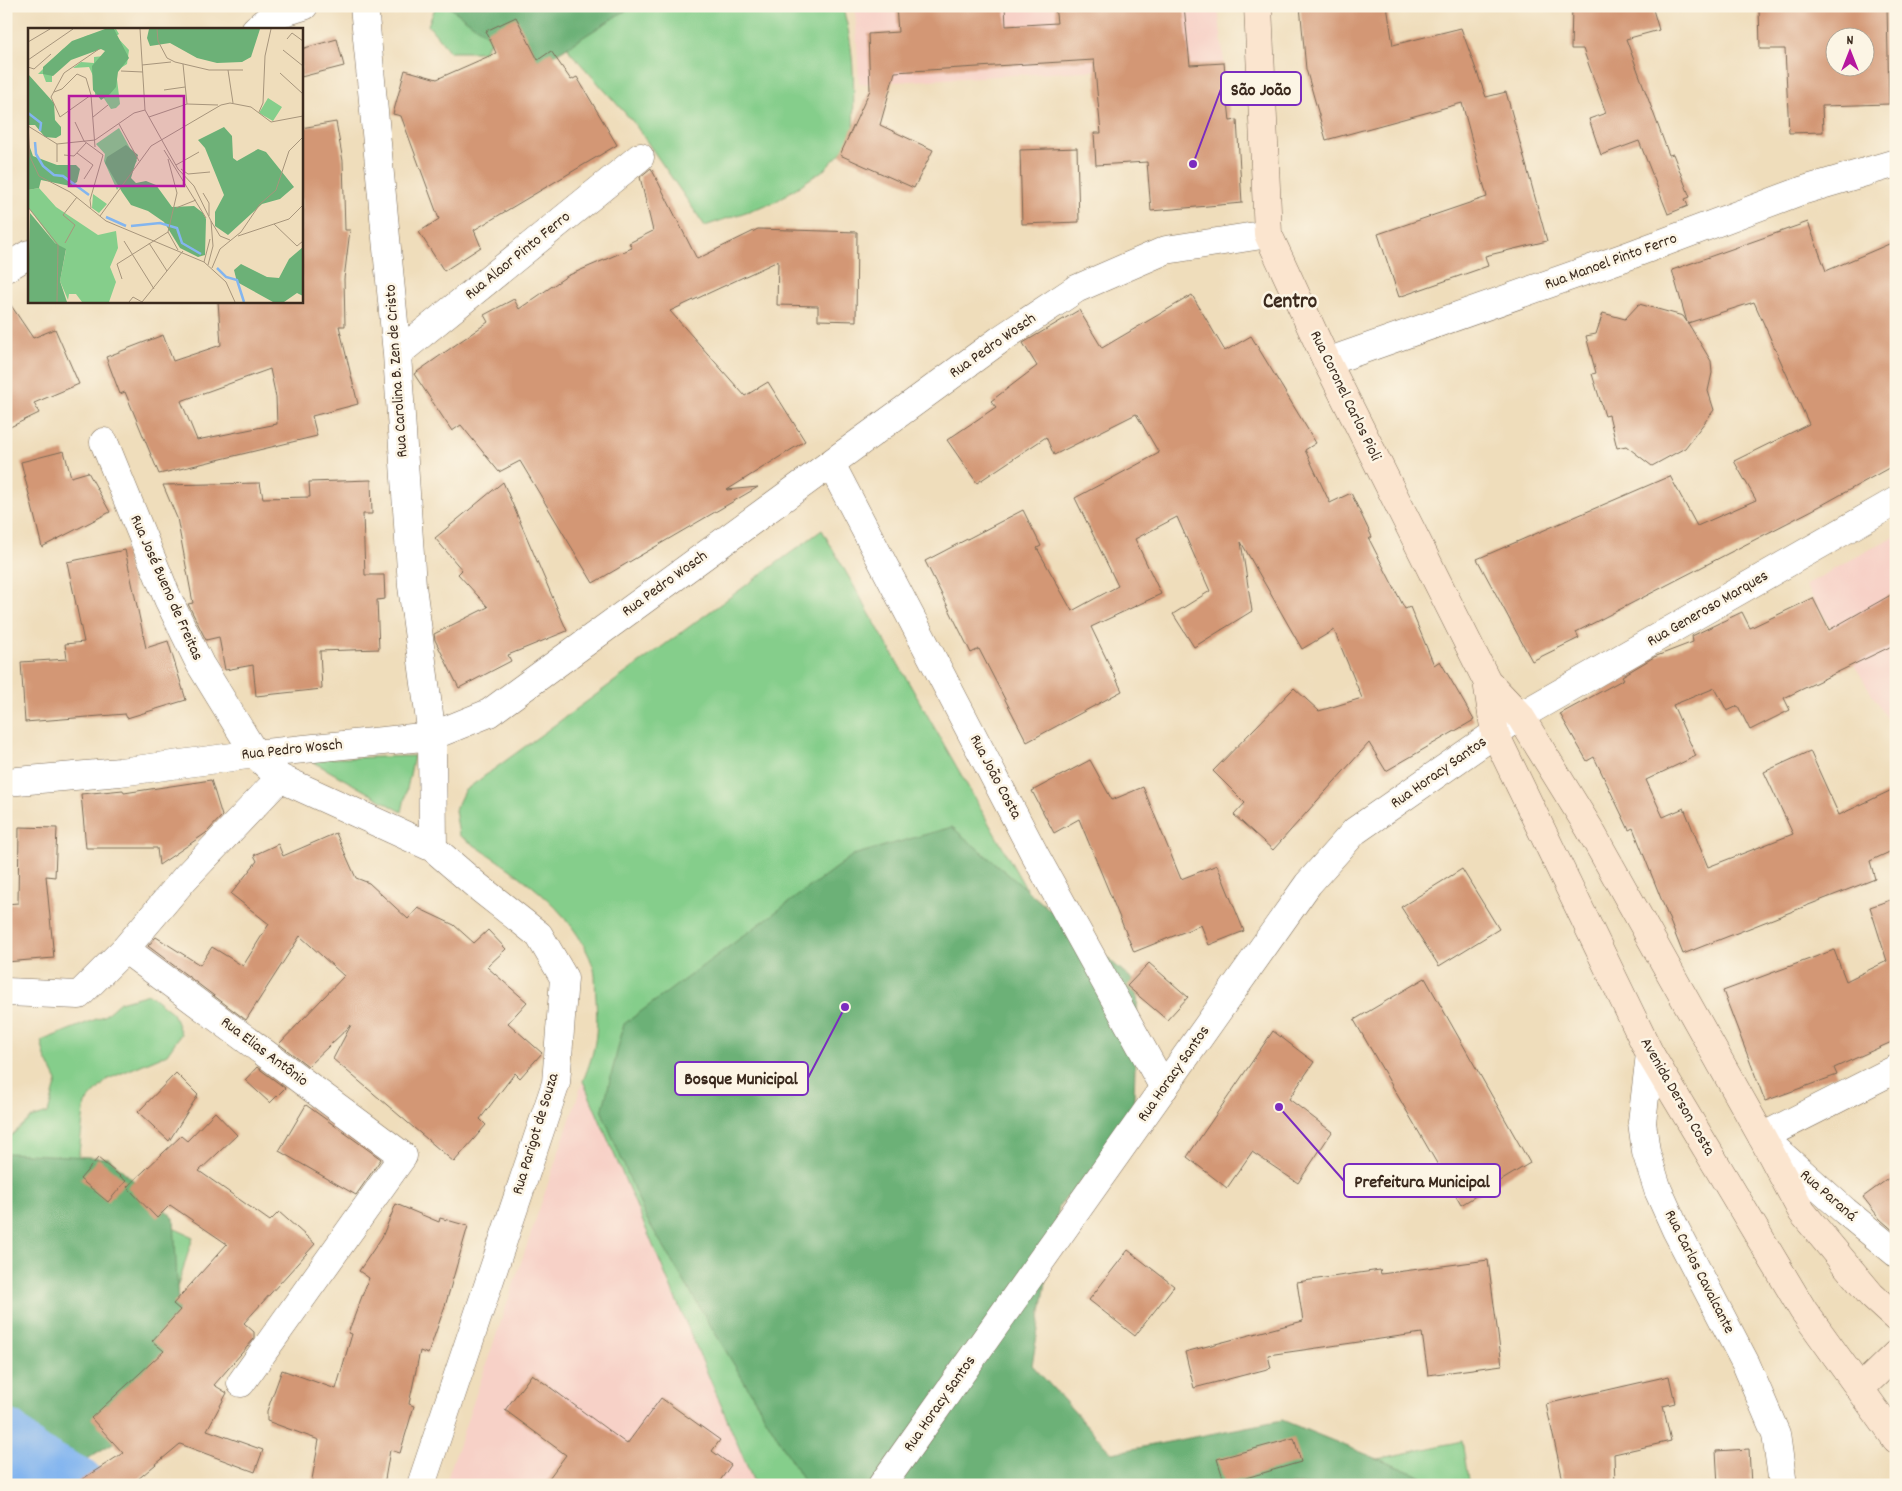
<svg xmlns="http://www.w3.org/2000/svg" width="1902" height="1491" viewBox="0 0 1902 1491" font-family="Dekko,sans-serif">
<style>
.built{fill:#f7d1c7}
.green{fill:#85ce8b;stroke:#607c54}
.forest{fill:#6cb177;stroke:#546e4a}
.lines{fill:none;stroke-linecap:round;stroke-linejoin:round}
.river{stroke:#83b5ef;stroke-width:55}
.building{fill:#d39774;fill-rule:evenodd}
.minor-casing{stroke:#7a6955;stroke-width:29}
.tertiary-casing{stroke:#7a6955;stroke-width:29}
.secondary-casing{stroke:#7a6955;stroke-width:29}
.minor{stroke:#fff;stroke-width:28}
.tertiary{stroke:#fff;stroke-width:28}
.secondary{stroke:#fbe5cf;stroke-width:28}
.labels{text-anchor:middle;dominant-baseline:central;stroke-width:5;stroke-linejoin:round;paint-order:stroke}
.street-label{font-size:16px;fill:#3b2a1e;stroke:#fcf5e5}
.district-label{font-size:21px;font-weight:bold;fill:#3b2a1e;stroke:#fcf5e5}
.inset-river{fill:none;stroke:#83b5ef;stroke-width:2.5}
.inset-road{fill:none;stroke:#a7957c;stroke-width:1}
.view{fill:#b5179e;fill-opacity:0.15;stroke:#b5179e;stroke-width:2.5}
.inset-edge{fill:none;stroke:#3b2a1e;stroke-width:2.5}
.leader{fill:none;stroke:#7b2cbf;stroke-width:2}
.callout-dot{fill:#7b2cbf;stroke:#fcf5e5;stroke-width:2}
.callout{fill:#fcf5e5;stroke:#7b2cbf;stroke-width:2}
.callout-label{font-size:18px;text-anchor:middle;font-weight:bold;fill:#3b2a1e}
</style>
<rect width="100%" height="100%" fill="#fcf5e5"/>
<filter id="ink" filterUnits="userSpaceOnUse"><feTurbulence type="fractalNoise" baseFrequency=".02" numOctaves="2"/><feDisplacementMap in="SourceGraphic" scale="10" xChannelSelector="R" yChannelSelector="G"/><feConvolveMatrix kernelMatrix="1 2 1 2 8 2 1 2 1" color-interpolation-filters="sRGB"/></filter>
<filter id="wash" filterUnits="userSpaceOnUse"><feTurbulence type="fractalNoise" baseFrequency=".0096" numOctaves="4" result="noise"/><feDisplacementMap in="SourceGraphic" scale="20" xChannelSelector="R" yChannelSelector="G"/><feGaussianBlur stdDeviation="1.12" result="paint"/><feColorMatrix in="noise" values="0 0 0 0 0 0 0 0 0 0 0 0 0 0 0 0 0 1.4 0 .05"/><feComposite in="paint" operator="in"/></filter>
<g filter="url(#wash)">
<rect width="100%" height="100%" fill="#efddbb"/>
<path class="built" d="M855 6H1218L1224 63 859 84Z
M1896 535V733L1805 585Z
M583 1081 755 1485H445Z"/>
<path class="green" d="M436 6H842C856 49 854 95 853 140L825 169 775 202 705 226 634 123 570 52 558 21 507 12 484 52H450L428 25Z
M822 530 1120 1054 850 1485H755L583 1081C596 1049 598 1033 596 999 595 990 596 978 594 969 573 905 511 870 459 835L455 810 464 791Z
M414 756 402 812 308 759Z
M149 994 173 1013 181 1034 167 1054 108 1079 85 1103 78 1161 151 1218 193 1237 178 1285 76 1412 6 1482V1140L31 1118 48 1113 57 1081 45 1057 41 1041 104 1016 120 1002Z
M1462 1441 1469 1485H1256Z"/>
<path class="forest" d="M448 6H633L532 69Z
M952 827 1138 984 1133 1124 1059 1206 1032 1365 1112 1453 1282 1420 1442 1485H806L645 1216 602 1112 624 1024 853 855Z
M6 1153 109 1158 174 1218 180 1349 128 1434 43 1485H6Z"/>
<g class="lines">
<path class="river" d="M6 1437 28 1458 78 1485"/>
</g>
<g id="blocks">
<path class="building" d="M896 6H1005L1006 26 1057 23 1055 6H1184L1190 65 1224 63 1230 121 1237 120 1242 203 1151 211 1147 162 1096 165 1094 133H1101L1094 60 895 72 880 125 933 150 914 188 840 155 870 90 868 34 898 32Z
M1300 6H1387L1393 45 1461 28 1486 97 1506 92 1547 241 1485 256 1488 266 1399 297 1378 234 1487 197 1462 103 1326 140 1306 69Z
M1572 6H1652L1659 30 1626 39 1669 155 1673 154 1690 197 1685 199 1688 206 1668 214 1639 141 1601 155 1589 119 1606 113 1583 49H1571Z
M1759 6H1887L1889 104 1822 106 1823 132 1789 133 1785 49H1760ZM1834 38H1864V68H1834Z
M516 17 538 60 551 51 571 80 577 77 617 145 474 230 481 247 444 271 419 232 439 219 401 116 393 114 405 70 437 79 496 53 486 31Z
M337 39 344 66 301 77V49Z
M336 122 343 161 345 230H350L344 279 345 326H339L358 404 312 416 317 436 159 474 125 392 120 394 106 357 163 335 173 361 221 345 218 301H301V128ZM270 369 276 397 277 424 197 440 181 401Z
M1077 148 1079 222 1022 224 1020 150Z
M651 168 697 259 758 229 857 232 856 321 818 320V306L777 305 778 261 670 311 745 396 768 382 805 441 727 490 758 487 593 583 520 461 499 472 461 425 452 431 414 374 488 322 484 315 514 299 519 309 567 276 632 248 629 243 653 231 640 177Z
M1808 222 1826 271 1896 241V464L1822 505 1576 632 1579 638 1532 661 1477 559 1670 476 1697 526 1756 500 1734 461 1809 424 1754 302 1688 323 1711 361 1712 373 1708 391 1714 410 1685 448 1652 466 1626 446 1617 448 1609 415 1605 416 1592 374 1596 373 1586 336 1596 334 1603 313 1625 319 1639 304 1683 316 1687 322 1672 270Z
M1192 295 1225 351 1251 336 1316 443 1305 450 1330 503 1351 493 1372 537 1369 539 1405 609 1410 607 1434 665 1440 661 1474 720 1386 771 1369 743 1273 850 1234 815 1245 803 1213 771 1294 688 1319 711 1362 698 1334 630 1302 649 1241 542 1252 611 1194 647 1173 614 1210 591 1177 517 1135 539 1161 594 1091 627 1122 691 1027 742 979 649 971 653 925 561 1023 510 1041 546 1037 548 1072 611 1118 586 1075 498 1159 453 1136 414 1054 455 1046 437 977 483 947 440 996 407 991 401 1037 366 1023 343 1079 310 1102 348Z
M6 298 33 338 55 329 79 384 34 403 39 413 6 429Z
M64 451 71 477 88 472 110 512 42 547 21 462Z
M371 480 372 514H363L365 575H384L385 599 377 600 379 649 320 651 322 689 256 696 253 665 225 670 219 637 206 640 188 604 193 603 177 518 163 485 260 483 263 498 310 497 309 482Z
M503 482 567 631 508 655 511 661 459 688 435 640 434 634 488 607 458 574 462 570 435 538Z
M125 550 146 648 168 641 186 700 127 718 125 714 25 722 21 662 67 659 65 644 84 642 67 562Z
M1896 592V644L1784 698 1790 710 1750 730 1738 706 1727 711 1715 688 1673 705 1696 756 1646 780 1663 817 1684 808 1708 867 1793 834 1764 772 1810 751 1839 815 1896 788V849L1870 861 1875 879 1683 954 1633 828 1629 830 1594 757 1587 761 1560 714 1624 679 1622 676 1654 657 1693 642 1692 636 1742 612 1750 628 1813 598 1829 630Z
M1090 760 1112 800 1143 787 1181 879 1217 865 1244 931 1209 945 1201 925 1134 952 1079 819 1054 833 1032 791Z
M211 780 222 816 206 833 159 865 157 848H86L81 794 123 790 124 793Z
M19 827 57 828 55 877 46 876 54 958 6 962V904L18 903Z
M336 833 356 878 369 883 408 919 418 908 454 925 474 943 488 930 506 949 487 967 527 1002 508 1023 542 1053 520 1078 515 1073 480 1119 486 1125 454 1162 333 1059 351 1025 308 1066 279 1044 344 976 300 936 246 1020 148 946 156 937 200 965 212 947 243 966 269 924 231 894 257 861 254 855 278 844 283 856Z
M1462 869 1499 929 1439 966 1401 907Z
M1896 898V1040L1834 1068 1837 1075 1765 1101 1723 991 1834 950 1846 981 1887 961 1870 907Z
M1149 963 1188 997 1167 1020 1127 986Z
M1425 978 1530 1163 1461 1205 1354 1020Z
M1273 1031 1314 1062 1289 1099 1332 1132 1298 1183 1252 1152 1227 1188 1187 1157Z
M257 1067 285 1088 270 1103 245 1080Z
M176 1073 198 1095 169 1141 138 1112Z
M306 1105 381 1159 356 1195 279 1151Z
M215 1112 237 1135 199 1171 270 1221 279 1212 315 1244 244 1323 254 1332V1339L214 1385 227 1393 207 1430 263 1450 255 1472 180 1444 131 1485H73L123 1453 91 1418 164 1351 152 1341 180 1310 173 1304 227 1244 170 1205 157 1218 127 1187 181 1136 187 1141Z
M98 1158 126 1181 108 1202 80 1179Z
M1896 1173V1233L1880 1219 1863 1197Z
M396 1204 439 1222 440 1218 468 1226 446 1303 428 1354 420 1351 409 1404 414 1406 400 1453 390 1450 384 1485H311L319 1440 267 1421V1411L282 1370 336 1389 352 1334 348 1333 369 1278 359 1271 382 1237Z
M1128 1250 1174 1286 1135 1336 1089 1300Z
M1488 1260 1502 1365 1428 1375 1422 1333 1268 1355 1271 1368 1194 1388 1185 1352 1303 1321 1297 1282 1380 1270 1381 1274Z
M532 1374 627 1444 661 1398 720 1440 712 1451 731 1465 717 1485H544L566 1455 505 1410Z
M1669 1376 1675 1403 1663 1406 1671 1441 1614 1454 1615 1485H1564L1546 1404Z
M1294 1438 1301 1462 1225 1484 1217 1459Z
M1749 1449 1751 1485H1718L1716 1451Z"/>
</g>
</g>
<g filter="url(#ink)">
<use href="#blocks" fill-opacity="0" stroke="#7a6955" stroke-width="1"/>
<g class="lines">
<defs>
<path id="minor" d="M364 6 397 354 412 586 432 736
M256 29 272 16 304 6
M6 268 29 254
M397 354 640 157
M104 442 168 599 200 664 255 754
M831 464 1035 855 1164 1088
M125 949 403 1156 241 1383
M6 992 79 995 125 949 185 878 280 778
M1896 1069 1762 1137 1845 1211 1896 1253"/>
<path id="tertiary" d="M1327 362 1625 257 1801 191 1896 163
M432 736 433 848
M255 754 280 778 433 848 477 886 539 935 564 978 556 1083 421 1485
M6 782 120 772 255 754 432 736 489 713 1001 339 1076 289 1166 250 1268 234
M1650 1054 1642 1122 1646 1152 1658 1190 1676 1230 1746 1364 1776 1434 1783 1485
M882 1485 1308 884 1355 831 1520 716 1896 501"/>
<path id="secondary" d="M1258 6 1268 234 1327 362 1487 681 1520 716 1589 828 1762 1137 1802 1212 1871 1295 1896 1318
M1487 681 1495 734 1650 1054 1803 1310 1896 1439
M1860 1389 1896 1354"/>
</defs>
<use href="#minor" class="minor-casing"/>
<use href="#tertiary" class="tertiary-casing"/>
<use href="#secondary" class="secondary-casing"/>
<use href="#minor" class="minor"/>
<use href="#tertiary" class="tertiary"/>
<use href="#secondary" class="secondary"/>
</g>
</g>
<g class="labels">
<g class="street-label">
<text transform="translate(518 256) rotate(-39)">Rua Alaor Pinto Ferro</text>
<text transform="translate(1611 262) rotate(-20)">Rua Manoel Pinto Ferro</text>
<text transform="translate(993 346) rotate(-35)">Rua Pedro Wosch</text>
<text transform="translate(397 371) rotate(-94)">Rua Carolina B. Zen de Cristo</text>
<text transform="translate(1345 396) rotate(64)">Rua Coronel Carlos Pioli</text>
<text transform="translate(665 584) rotate(-36)">Rua Pedro Wosch</text>
<text transform="translate(166 588) rotate(66)">Rua José Bueno de Freitas</text>
<text transform="translate(1708 609) rotate(-30)">Rua Generoso Marques</text>
<text transform="translate(292 750) rotate(-6)">Rua Pedro Wosch</text>
<text transform="translate(1439 773) rotate(-35)">Rua Horacy Santos</text>
<text transform="translate(995 777) rotate(62)">Rua João Costa</text>
<text transform="translate(264 1052) rotate(37)">Rua Elias Antônio</text>
<text transform="translate(1174 1074) rotate(-55)">Rua Horacy Santos</text>
<text transform="translate(1677 1097) rotate(60)">Avenida Derson Costa</text>
<text transform="translate(536 1134) rotate(-73)">Rua Parigot de Souza</text>
<text transform="translate(1828 1196) rotate(41)">Rua Paraná</text>
<text transform="translate(1699 1272) rotate(63)">Rua Carlos Cavalcante</text>
<text transform="translate(940 1404) rotate(-55)">Rua Horacy Santos</text>
</g>
<g class="district-label">
<text x="1290" y="303">Centro</text>
</g>
</g>
<g transform="translate(28 28)">
<rect width="275" height="275" fill="#efddbb"/>
<path d="M88 1 91 6 88 8 101 22 99 36 88 43 92 76 88 80 83 81 75 69H67V52L61 39 45 40 53 34 66 35V29L76 28 78 21H66L44 30 24 47V54H18L15 46H10L35 21 58 8ZM240 70 254 79 245 93 231 85ZM91 100 109 133 89 162 76 133 77 126 68 116ZM11 160 28 179 70 207 88 203 90 220 82 239 88 254 81 274H54L48 266H41L40 272 32 253 38 222 27 215 0 179V162ZM65 166 79 176 71 185 64 180Z" fill="#85ce8b"/>
<path d="M77 1H86L101 30 90 44 88 59 82 66 73 72 65 62 64 38 77 23 73 21 43 32 25 48 15 46V39L44 13ZM121 1H232L223 29 214 34 189 35 169 30 142 15 122 18 119 10ZM0 46 26 75 27 92 33 99V107L28 110 17 109 7 97H0ZM196 99 204 108 205 130 209 133 230 121 238 124 266 159 252 171 234 176 200 207 187 198V184L196 167 177 120 170 112ZM0 114 5 128 29 137H48L52 141 49 154 42 158 13 152 11 160 0 162ZM98 117 110 127 103 150 108 155 118 153 128 157 144 179 166 178 175 185 178 191 177 227 170 229 152 220 136 194 120 183 103 177 94 164 77 135 79 129ZM2 185 27 215 38 221 32 253 39 274H0ZM275 219V268L269 265 256 274H245L209 254 206 242 213 236 239 249 251 250 261 231Z" fill="#6cb177"/>
<path class="inset-river" d="M0 85 13 95 12 103M7 114 8 126 15 138 26 147 35 148 61 167M78 189 98 198M103 198 132 195 149 200 154 215 173 226M189 240 198 249 209 252 216 274"/>
<path class="inset-road" d="M112 1 117 82 150 141 166 158 183 193 185 218 180 237M129 1 130 13 139 30 147 34 181 42H215M259 11 264 5 275 13M0 14 22 1M255 22 275 38M0 32 45 1M155 36 159 76M114 37 143 34M0 39 6 41 23 26M200 42 205 75M93 43 115 44M252 45 275 66M136 62 157 59M26 64 34 61 49 46 58 50 63 67 67 119M63 67 32 89 23 69 36 45 71 21M231 84 235 75 237 28 243 1M65 89 80 77M121 89 159 76 190 77M47 94 56 113 75 127 62 172 63 180M91 96 111 133M0 97 2 129 11 148 42 164 78 193 176 234 198 254 207 274M0 98 29 116 67 112 106 85 117 82M29 116V134M136 122 178 190M49 125 65 137 56 151M36 127 46 128 58 115M140 131 149 165 140 204 150 222M148 137 171 124M153 141 160 146 182 144M175 165 181 175V188M0 179 30 217 29 274M148 180 168 172M72 188 123 118 193 77 202 75 223 79 243 94 275 88M183 193 192 208 202 212M246 196 269 218 275 213M210 208 261 191 275 177M96 213 126 261M37 215 47 197 35 187 49 169M121 215 139 243M176 234 182 211M184 240 192 221 213 204 232 176 248 162 261 123 275 109M94 251 89 236 140 204M101 274 105 269 114 274M114 274 155 223"/>
<path class="view" d="M41 68H156V158H41Z"/>
<rect width="275" height="275" class="inset-edge"/>
</g>
<path class="leader" d="M1193 164L1221 89M845 1007L808 1078M1279 1107L1344 1181"/>
<g class="callout-dot">
<circle cx="1193" cy="164" r="5"/>
<circle cx="845" cy="1007" r="5"/>
<circle cx="1279" cy="1107" r="5"/>
</g>
<g class="callout">
<rect x="1221" y="72" width="80" height="33" rx="5"/>
<rect x="675" y="1062" width="133" height="33" rx="5"/>
<rect x="1344" y="1164" width="156" height="33" rx="5"/>
</g>
<g class="callout-label">
<text x="1261" y="95">São João</text>
<text x="741" y="1084">Bosque Municipal</text>
<text x="1422" y="1187">Prefeitura Municipal</text>
</g>
<rect width="1902" height="1491" fill="none" stroke="#fcf5e5" stroke-width="25"/>
<g transform="translate(1850 52)"><circle r="24" fill="#fcf5e5" stroke="#afa495"/>
<path d="M0-4L9 19L0 12L-9 19Z" fill="#b5179e"/>
<text y="-8" font-size="14" font-weight="bold" text-anchor="middle" fill="#3b2a1e">N</text>
</g>
</svg>
